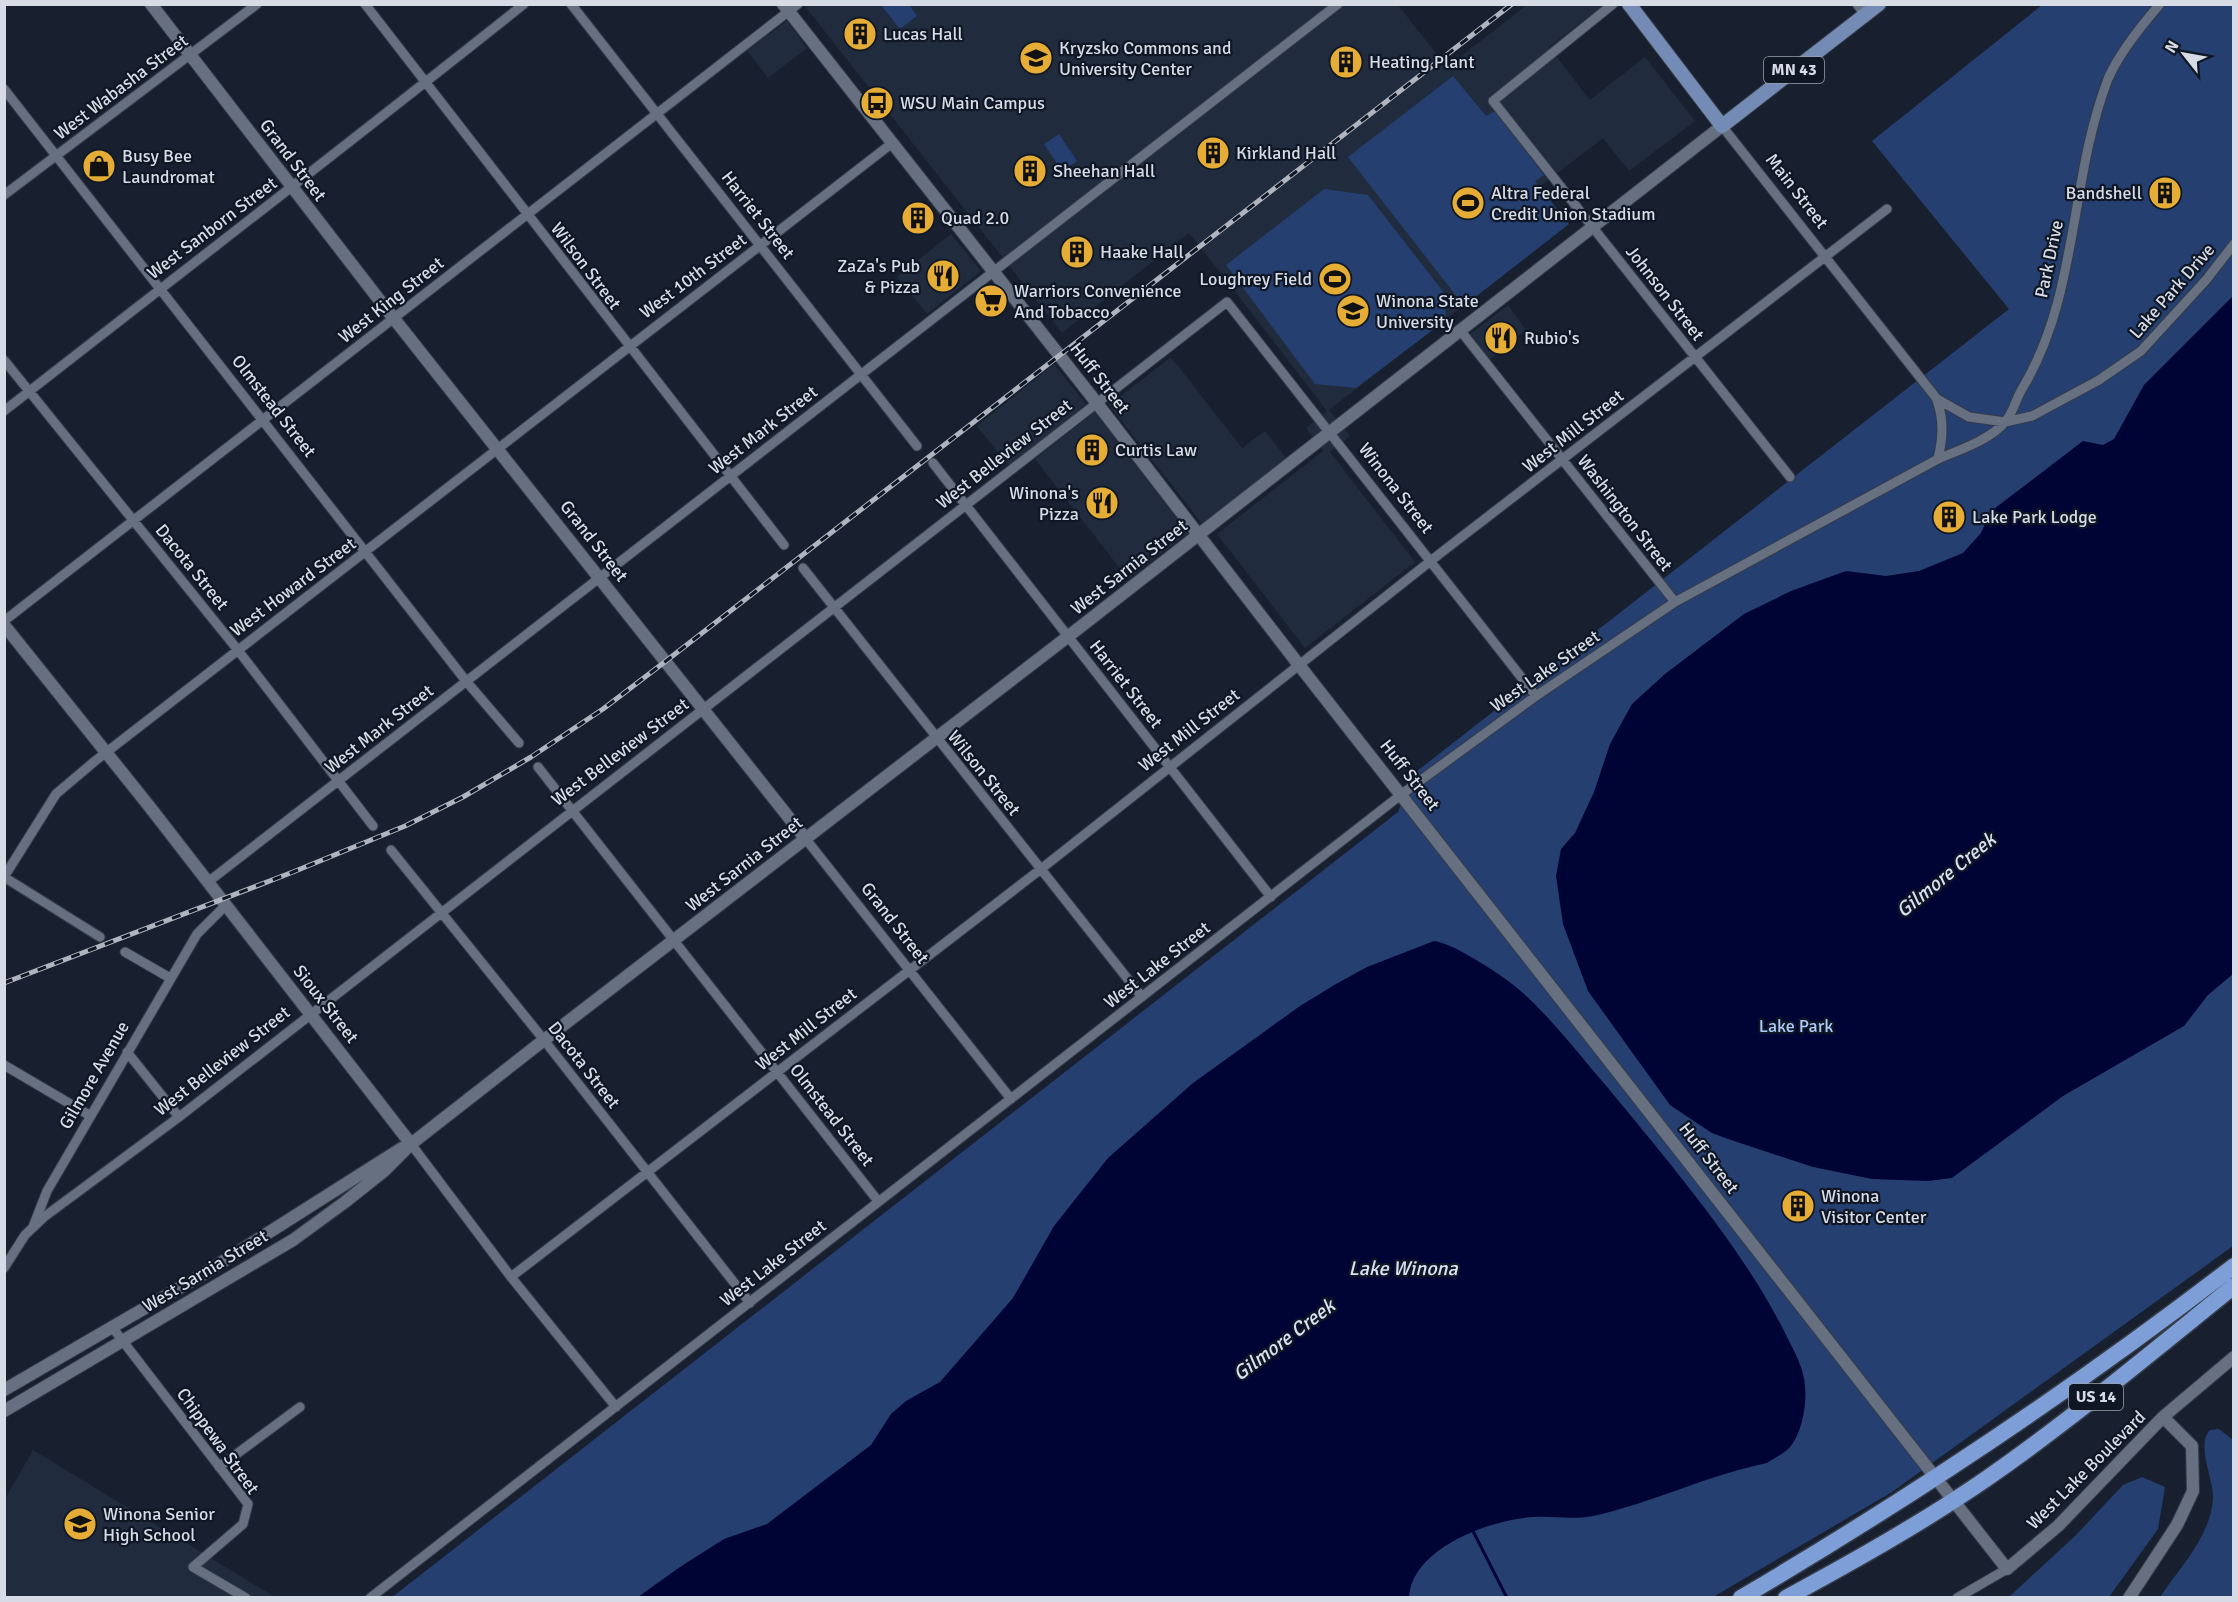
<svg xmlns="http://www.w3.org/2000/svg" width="2238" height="1602" viewBox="0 0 2238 1602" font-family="Signika,sans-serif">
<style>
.built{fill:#202b3e}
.green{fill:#243f70}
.water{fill:#000435}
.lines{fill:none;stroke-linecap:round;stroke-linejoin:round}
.stream{stroke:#000435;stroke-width:3}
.street-casing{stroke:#363c48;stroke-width:11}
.secondary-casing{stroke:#363c48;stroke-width:14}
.primary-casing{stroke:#363c48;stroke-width:16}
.highway-casing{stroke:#363c48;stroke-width:19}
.street{stroke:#667081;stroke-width:9}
.secondary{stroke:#667081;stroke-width:12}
.primary{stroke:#748cb5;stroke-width:14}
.highway{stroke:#7e9ed8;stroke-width:16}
.rail-casing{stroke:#afb4bf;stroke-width:5}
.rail{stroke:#0f1725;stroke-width:3;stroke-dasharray:9;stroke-linecap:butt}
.labels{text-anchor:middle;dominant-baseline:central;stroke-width:4.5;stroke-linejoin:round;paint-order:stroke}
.shield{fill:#0f1725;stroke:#9aa0ab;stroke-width:1.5}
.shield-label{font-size:16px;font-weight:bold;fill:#d6dbe5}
.poi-label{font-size:18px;fill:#d6dbe5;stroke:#0f1725;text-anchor:start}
.street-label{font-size:18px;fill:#d6dbe5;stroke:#0f1725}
.park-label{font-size:18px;fill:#adcafb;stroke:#0f1725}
.water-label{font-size:20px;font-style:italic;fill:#d8e2f3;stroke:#0f1725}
</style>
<rect width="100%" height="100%" fill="#18202f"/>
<path class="built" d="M804 5H1398L1447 67 1527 5H1603L1549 47 1590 100 1645 57 1695 121 1629 171 1603 138 1538 188 1567 225 1329 410 1350 436 1330 452 1415 562 1305 648 1217 534 1323 451 1306 428 1327 411 1234 290 1189 233 1062 333Z
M787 21 807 48 768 78 747 51Z
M951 234 981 271 927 314 897 277Z
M1508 305 1526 330 1489 360 1469 335Z
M1171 357 1242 448 1265 431 1287 459 1203 525 1109 405Z
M1054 364 1086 404 1009 466 977 426Z
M1095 412 1188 533 1128 579 1035 459Z
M33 1450 275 1597 5 1598V1499Z"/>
<path class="green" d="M881 5H909L917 16 900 29Z
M2042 5H2233V1246L1892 1492 1713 1597 391 1598 1398 812 1412 775 2009 309 1872 141Z
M1453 76 1486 116 1495 111 1544 175 1535 181 1569 224 1464 306 1348 157Z
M1059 134 1077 161 1062 171 1044 144Z
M1324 189 1368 195 1445 294 1446 320 1356 388 1315 384 1226 265Z
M2219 1429 2233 1440V1597H2160C2180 1567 2212 1535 2213 1497 2213 1477 2196 1445 2210 1430Z
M2142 1477 2165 1487 2158 1529 2109 1597H2009L2076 1535 2123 1485Z"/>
<path class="water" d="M2233 296V974L2208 995 2184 1026 2063 1096 1952 1178 1928 1181 1872 1179 1813 1167 1728 1139 1712 1133 1670 1105 1588 991 1563 924 1556 876 1561 849 1575 833 1594 792 1610 744 1632 704 1665 674 1744 614 1791 591 1846 571 1886 576 1919 571 1963 553 1981 533 1990 512 2083 441 2103 445 2114 439 2144 385Z
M1434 941C1454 943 1507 978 1523 993 1555 1022 1580 1056 1608 1088 1668 1161 1745 1251 1786 1335 1794 1351 1804 1368 1805 1386 1807 1404 1802 1433 1790 1447 1784 1454 1774 1458 1767 1463 1708 1475 1652 1503 1593 1516 1574 1520 1553 1516 1534 1517 1491 1519 1412 1548 1409 1597H638L680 1567 724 1539 767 1524 871 1445 891 1414 906 1401 940 1382 1013 1298 1054 1226 1108 1158 1193 1083 1300 1006 1336 984 1367 967Z"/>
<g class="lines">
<path class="stream" d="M1473 1531 1507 1598"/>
<defs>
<path id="street" d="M365 4 784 545
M571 4 917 446
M1613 4 1493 101 1790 477
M1857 4 1865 15
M4 89 466 681 519 743
M1722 126 1937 399 1969 417 2005 422 2032 416 2099 380 2141 351 2206 280 2234 244
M4 195 257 4
M1460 330 1675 602
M4 360 237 649 373 826
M1937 400C1944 421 1943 437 1938 459
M4 411C178 275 352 141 524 4
M933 463 1271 897
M803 568 1142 997
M4 621 798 4
M538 767 878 1201
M805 838 1011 1099
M391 850 544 1040 750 1303
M4 877 56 794 95 761 891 144
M4 877 100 937
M208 882 1338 4
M125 952 170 978
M127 1052 179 1117
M4 1065 89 1115
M411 1144 511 1277 616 1407
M33 1227 47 1191 197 934 225 906
M4 1268 25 1235 44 1217 179 1117 1227 302 1536 696
M511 1277 1041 869 1442 552 1887 209
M112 1327 248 1504 243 1524 193 1567 246 1598
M219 1467 300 1407
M370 1598 1402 794 1536 696 1675 602 1938 459C1959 450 1990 440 2005 422 2013 413 2016 399 2022 389 2079 295 2069 180 2108 79 2119 53 2141 26 2160 4
M1957 1598 2007 1569"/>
<path id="secondary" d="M151 4 384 306 805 838
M783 4 1096 402 1299 665 2007 1569 2058 1526 2163 1417 2234 1357
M4 625 149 806 411 1144
M4 1390 200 1276 402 1148
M4 1411 293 1240 345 1202 384 1171 411 1144 544 1040 1079 628 1722 126
M2129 1598 2177 1525 2193 1491 2192 1446 2163 1417"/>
<path id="primary" d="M1629 4 1722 126 1879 4"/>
<path id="highway" d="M1741 1598C1912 1497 2077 1387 2234 1266
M1786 1598C1854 1561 1922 1523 1986 1479 2071 1420 2152 1352 2234 1286"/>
</defs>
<use href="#street" class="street-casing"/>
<use href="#secondary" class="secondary-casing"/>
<use href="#primary" class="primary-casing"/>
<use href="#highway" class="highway-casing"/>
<use href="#street" class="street"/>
<use href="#secondary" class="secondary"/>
<use href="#primary" class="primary"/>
<use href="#highway" class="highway"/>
<defs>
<path id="rail" d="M4 983 293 872 405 826 463 797 531 757 603 709 666 661 1512 4"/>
</defs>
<use href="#rail" class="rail-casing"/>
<use href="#rail" class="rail"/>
</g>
<defs>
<symbol id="building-disc" viewBox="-11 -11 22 22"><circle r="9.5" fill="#e5ad36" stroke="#0f1725"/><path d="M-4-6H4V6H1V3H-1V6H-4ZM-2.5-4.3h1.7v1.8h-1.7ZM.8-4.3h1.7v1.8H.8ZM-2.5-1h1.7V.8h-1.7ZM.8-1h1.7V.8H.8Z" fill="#111"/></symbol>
<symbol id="university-disc" viewBox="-11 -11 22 22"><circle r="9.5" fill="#e5ad36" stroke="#0f1725"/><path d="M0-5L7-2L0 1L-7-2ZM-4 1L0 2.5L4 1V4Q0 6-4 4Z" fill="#111"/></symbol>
<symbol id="bus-disc" viewBox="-11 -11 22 22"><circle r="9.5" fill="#e5ad36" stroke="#0f1725"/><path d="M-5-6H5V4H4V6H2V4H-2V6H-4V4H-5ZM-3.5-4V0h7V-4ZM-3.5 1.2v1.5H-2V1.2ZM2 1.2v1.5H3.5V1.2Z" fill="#111"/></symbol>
<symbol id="shop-disc" viewBox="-11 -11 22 22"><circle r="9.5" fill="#e5ad36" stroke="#0f1725"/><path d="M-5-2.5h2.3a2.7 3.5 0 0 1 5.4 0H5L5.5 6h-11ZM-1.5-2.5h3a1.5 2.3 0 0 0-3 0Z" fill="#111"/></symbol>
<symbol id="stadium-disc" viewBox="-11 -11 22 22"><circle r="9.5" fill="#e5ad36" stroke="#0f1725"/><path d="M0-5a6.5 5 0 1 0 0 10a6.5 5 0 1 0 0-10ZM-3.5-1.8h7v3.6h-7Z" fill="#111"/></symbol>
<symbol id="restaurant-disc" viewBox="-11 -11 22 22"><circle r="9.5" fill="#e5ad36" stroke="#0f1725"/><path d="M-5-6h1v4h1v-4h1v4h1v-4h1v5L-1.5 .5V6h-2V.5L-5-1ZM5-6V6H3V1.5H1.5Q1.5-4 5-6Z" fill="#111"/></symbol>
<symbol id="supermarket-disc" viewBox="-11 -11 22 22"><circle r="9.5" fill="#e5ad36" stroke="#0f1725"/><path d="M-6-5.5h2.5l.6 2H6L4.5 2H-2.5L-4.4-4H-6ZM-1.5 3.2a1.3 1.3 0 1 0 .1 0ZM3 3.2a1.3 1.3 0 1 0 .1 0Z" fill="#111"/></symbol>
<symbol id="school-disc" viewBox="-11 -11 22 22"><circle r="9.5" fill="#e5ad36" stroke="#0f1725"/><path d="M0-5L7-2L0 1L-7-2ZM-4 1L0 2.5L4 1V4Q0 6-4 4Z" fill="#111"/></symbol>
</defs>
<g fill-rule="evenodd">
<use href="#building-disc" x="841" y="15" width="38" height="38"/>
<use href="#university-disc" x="1017" y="39" width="38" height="38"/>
<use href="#building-disc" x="1327" y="43" width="38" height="38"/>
<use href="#bus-disc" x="858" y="84" width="38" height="38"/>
<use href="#building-disc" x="1194" y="134" width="38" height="38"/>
<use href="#shop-disc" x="80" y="147" width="38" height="38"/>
<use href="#building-disc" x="1011" y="152" width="38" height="38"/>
<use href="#building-disc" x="2146" y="174" width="38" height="38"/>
<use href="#stadium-disc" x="1449" y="184" width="38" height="38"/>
<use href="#building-disc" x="899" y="199" width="38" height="38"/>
<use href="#building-disc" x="1058" y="233" width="38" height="38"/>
<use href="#restaurant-disc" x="924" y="257" width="38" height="38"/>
<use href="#stadium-disc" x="1316" y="260" width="38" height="38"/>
<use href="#supermarket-disc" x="972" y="282" width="38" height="38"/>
<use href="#university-disc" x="1334" y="292" width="38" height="38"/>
<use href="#restaurant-disc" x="1482" y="319" width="38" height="38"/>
<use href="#building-disc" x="1073" y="431" width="38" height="38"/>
<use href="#restaurant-disc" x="1083" y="484" width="38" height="38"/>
<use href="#building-disc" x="1930" y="498" width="38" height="38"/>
<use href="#building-disc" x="1779" y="1187" width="38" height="38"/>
<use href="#school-disc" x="61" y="1505" width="38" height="38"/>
</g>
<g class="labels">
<g class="shield">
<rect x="1764" y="57" width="60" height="26" rx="4.5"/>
<rect x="2069" y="1384" width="54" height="26" rx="4.5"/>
</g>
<g class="shield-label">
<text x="1794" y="70">MN 43</text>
<text x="2096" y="1397">US 14</text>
</g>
<g class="poi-label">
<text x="883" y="34">Lucas Hall</text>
<text x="1059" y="48">Kryzsko Commons and<tspan x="1059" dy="21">University Center</tspan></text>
<text x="1369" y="62">Heating Plant</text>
<text x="900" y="103">WSU Main Campus</text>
<text x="1236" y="153">Kirkland Hall</text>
<text x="122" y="156">Busy Bee<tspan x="122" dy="21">Laundromat</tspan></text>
<text x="1053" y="171">Sheehan Hall</text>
<text x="1491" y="193">Altra Federal<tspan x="1491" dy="21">Credit Union Stadium</tspan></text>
<text x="2142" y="193" text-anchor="end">Bandshell</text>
<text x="941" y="218">Quad 2.0</text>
<text x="1100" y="252">Haake Hall</text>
<text x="920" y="266" text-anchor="end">ZaZa's Pub<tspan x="920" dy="21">&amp; Pizza</tspan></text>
<text x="1312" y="279" text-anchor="end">Loughrey Field</text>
<text x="1014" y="291">Warriors Convenience<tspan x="1014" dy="21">And Tobacco</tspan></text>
<text x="1376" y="301">Winona State<tspan x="1376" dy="21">University</tspan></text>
<text x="1524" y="338">Rubio's</text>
<text x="1115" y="450">Curtis Law</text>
<text x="1079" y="493" text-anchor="end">Winona's<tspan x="1079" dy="21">Pizza</tspan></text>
<text x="1972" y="517">Lake Park Lodge</text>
<text x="1821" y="1196">Winona<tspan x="1821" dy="21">Visitor Center</tspan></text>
<text x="103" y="1514">Winona Senior<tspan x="103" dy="21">High School</tspan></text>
</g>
<g class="street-label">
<text transform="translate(121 87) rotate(-37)">West Wabasha Street</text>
<text transform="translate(293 160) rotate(53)">Grand Street</text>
<text transform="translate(1797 191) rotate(52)">Main Street</text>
<text transform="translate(758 215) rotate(52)">Harriet Street</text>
<text transform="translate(212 228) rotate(-37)">West Sanborn Street</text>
<text transform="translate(2049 259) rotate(-78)">Park Drive</text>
<text transform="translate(586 266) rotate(53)">Wilson Street</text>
<text transform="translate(693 276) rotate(-37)">West 10th Street</text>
<text transform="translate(2172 291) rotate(-49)">Lake Park Drive</text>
<text transform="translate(1665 293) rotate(52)">Johnson Street</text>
<text transform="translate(391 300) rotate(-38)">West King Street</text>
<text transform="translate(1100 378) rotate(52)">Huff Street</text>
<text transform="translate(274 406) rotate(52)">Olmstead Street</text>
<text transform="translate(763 430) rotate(-38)">West Mark Street</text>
<text transform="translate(1573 431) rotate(-38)">West Mill Street</text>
<text transform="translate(1004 454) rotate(-38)">West Belleview Street</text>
<text transform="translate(1396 488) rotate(52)">Winona Street</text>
<text transform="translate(1625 513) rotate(52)">Washington Street</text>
<text transform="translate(594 541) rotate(52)">Grand Street</text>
<text transform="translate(192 567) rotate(51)">Dacota Street</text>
<text transform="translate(1129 567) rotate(-38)">West Sarnia Street</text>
<text transform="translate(293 587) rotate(-37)">West Howard Street</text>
<text transform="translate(1545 671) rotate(-35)">West Lake Street</text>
<text transform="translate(1126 684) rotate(52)">Harriet Street</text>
<text transform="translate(379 729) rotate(-38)">West Mark Street</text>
<text transform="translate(1189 730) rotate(-38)">West Mill Street</text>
<text transform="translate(620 752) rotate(-37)">West Belleview Street</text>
<text transform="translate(984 773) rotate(51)">Wilson Street</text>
<text transform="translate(1410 775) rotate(52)">Huff Street</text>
<text transform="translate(744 864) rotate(-38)">West Sarnia Street</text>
<text transform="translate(895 923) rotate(52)">Grand Street</text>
<text transform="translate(1157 965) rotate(-38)">West Lake Street</text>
<text transform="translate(326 1004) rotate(52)">Sioux Street</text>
<text transform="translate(806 1029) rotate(-38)">West Mill Street</text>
<text transform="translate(222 1061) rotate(-38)">West Belleview Street</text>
<text transform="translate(584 1065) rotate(52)">Dacota Street</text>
<text transform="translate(94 1075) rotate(-60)">Gilmore Avenue</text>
<text transform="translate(832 1115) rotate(52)">Olmstead Street</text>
<text transform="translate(1709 1158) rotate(52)">Huff Street</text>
<text transform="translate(773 1263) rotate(-38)">West Lake Street</text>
<text transform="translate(205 1271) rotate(-31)">West Sarnia Street</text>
<text transform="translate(218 1441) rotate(54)">Chippewa Street</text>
<text transform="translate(2086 1470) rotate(-45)">West Lake Boulevard</text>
</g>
<g class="park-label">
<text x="1796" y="1026">Lake Park</text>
</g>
<g class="water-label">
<text transform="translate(1946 875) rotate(-39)">Gilmore Creek</text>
<text x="1403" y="1268">Lake Winona</text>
<text transform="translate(1284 1340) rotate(-37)">Gilmore Creek</text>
</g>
</g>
<rect width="2238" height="1602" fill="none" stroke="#d6dbe5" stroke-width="12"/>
<g transform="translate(2184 54) rotate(301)" stroke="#0f1725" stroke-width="4.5" paint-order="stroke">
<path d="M0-4.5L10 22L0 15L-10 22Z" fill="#d6dbe5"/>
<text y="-9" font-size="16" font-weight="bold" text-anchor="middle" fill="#d6dbe5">N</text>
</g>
</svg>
